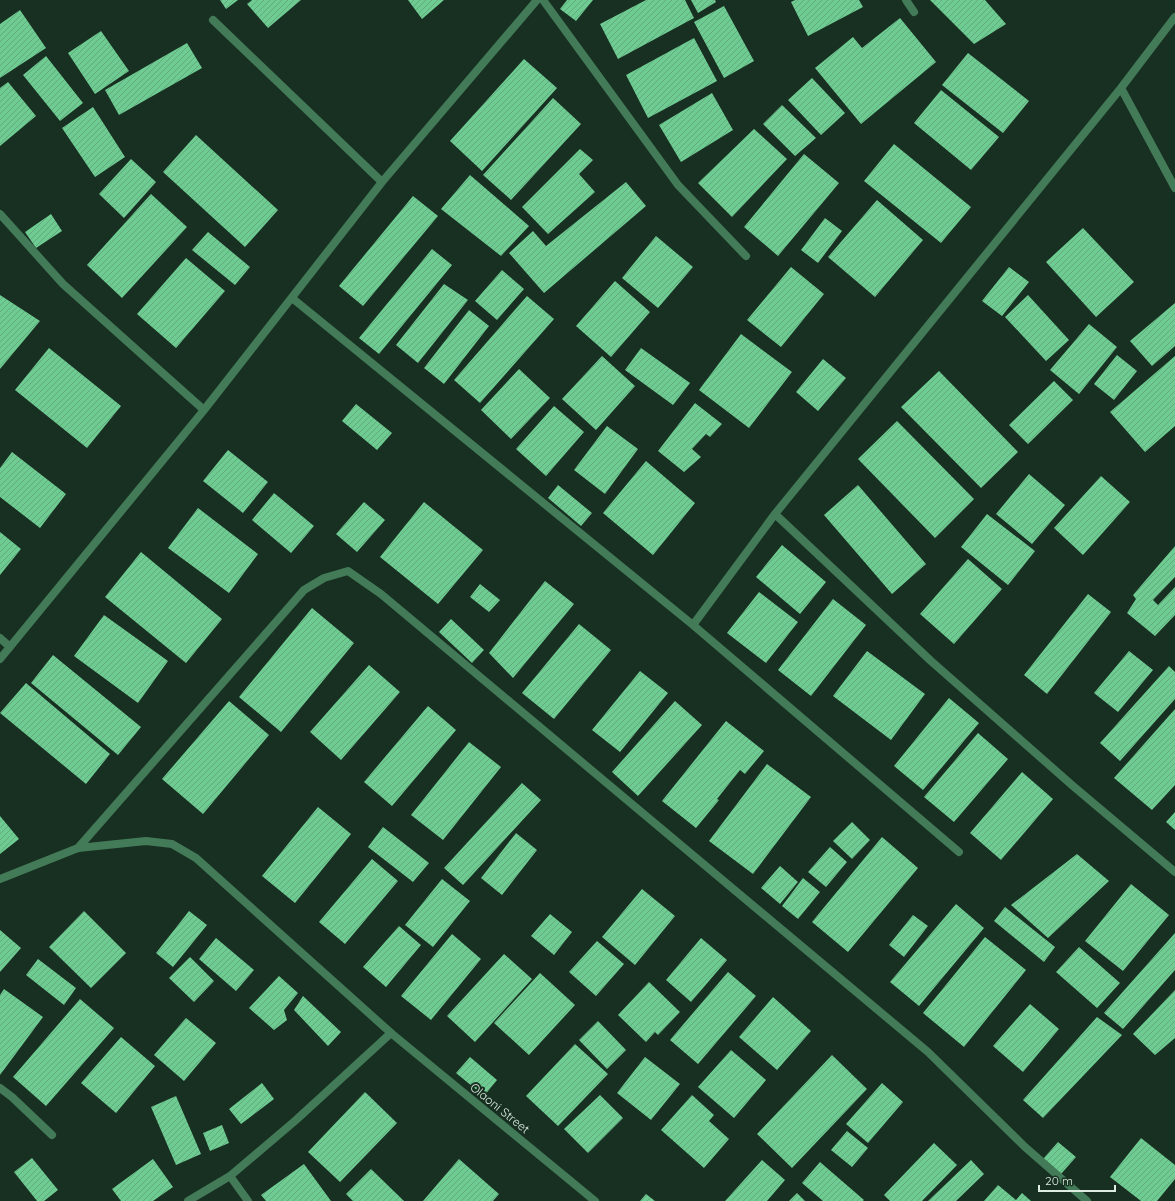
<svg xmlns="http://www.w3.org/2000/svg" width="1175" height="1201" viewBox="0 0 1175 1201" font-family="Quicksand,sans-serif">
<style>
.building{fill:url(#building-hatch)}
.lines{fill:none;stroke-linecap:round;stroke-linejoin:round}
.minor{stroke:#437b58;stroke-width:8}
.tertiary{stroke:#437b58;stroke-width:8}
.labels{text-anchor:middle;dominant-baseline:central;stroke-width:4;stroke-linejoin:round;paint-order:stroke}
.street-label{font-size:12px;fill:#deede2;stroke:#183021}
</style>
<defs>
<pattern id="building-hatch" width="6" height="6" patternUnits="userSpaceOnUse"><rect width="6" height="6" fill="#6ecb91"/><path d="M-1 1l2-2M0 6l6-6M5 7l2-2" fill="none" stroke="#63aa7e"/></pattern>
</defs>
<rect width="100%" height="100%" fill="#183021"/>
<path class="building" d="M220 0H238L226 9Z
M252 0H301L268 28 247 4Z
M408 0H444L422 19Z
M567 0H593L576 21 560 9Z
M646 0H685L694 18 618 59 600 24Z
M691 0H715L716 2 698 13Z
M795 0H859L863 7 808 36 791 2Z
M930 0H985L1006 24 974 44Z
M724 6 754 61 724 78 694 22Z
M20 10 46 48 0 78V24Z
M900 18 936 62 861 124 815 68 853 37 862 48Z
M101 31 129 71 95 94 68 53Z
M694 38 717 81 648 118 626 75Z
M187 43 202 68 119 115 105 90Z
M968 53 1029 101 1003 133 942 85Z
M46 56 83 103 60 121 23 75Z
M524 59 557 88 482 171 450 141Z
M812 78 845 113 821 135 788 100Z
M8 82 36 116 0 146V88Z
M941 90 999 137 971 170 914 123Z
M712 93 733 130 681 162 659 125Z
M553 98 581 124 511 200 483 175Z
M782 105 816 138 795 156 763 124Z
M93 107 125 157 95 177 62 128Z
M754 129 787 159 732 217 698 183Z
M196 135 278 210 245 247 163 172Z
M894 144 971 207 941 243 864 181Z
M580 149 593 160 579 174 595 192 548 234 522 207Z
M804 154 839 183 778 256 744 227Z
M131 159 156 182 124 218 99 194Z
M470 175 529 226 501 256 441 209Z
M626 182 646 206 544 293 509 253 533 231 546 246Z
M151 194 187 227 122 298 87 265Z
M413 196 438 216 363 306 339 286Z
M877 200 923 240 875 297 828 257Z
M51 214 62 231 36 248 25 232Z
M825 218 842 231 818 263 801 250Z
M1083 228 1134 282 1096 317 1046 262Z
M208 232 250 267 235 285 192 250Z
M656 236 693 267 658 308 622 278Z
M432 249 452 265 379 354 359 338Z
M186 258 225 291 176 348 137 314Z
M791 267 824 294 781 347 747 320Z
M1009 267 1029 282 1002 316 982 301Z
M502 270 524 289 497 320 475 301Z
M615 281 650 312 611 357 576 326Z
M444 284 468 300 418 363 396 345Z
M0 295 40 321 0 369Z
M1028 295 1069 340 1046 361 1005 317Z
M527 296 554 319 480 403 454 380Z
M1175 303V346L1152 366 1130 341Z
M469 310 489 326 444 384 424 368Z
M1089 324 1117 347 1079 394 1050 370Z
M741 334 792 372 749 428 699 390Z
M49 348 121 406 87 448 15 390Z
M641 348 690 383 673 405 625 370Z
M1117 355 1137 371 1114 400 1094 384Z
M602 356 635 386 596 430 562 399Z
M1175 356V426L1145 452 1110 412Z
M823 359 846 378 818 411 796 392Z
M519 369 550 398 511 439 481 410Z
M939 371 1018 452 981 488 901 407Z
M1054 381 1073 400 1028 444 1009 425Z
M695 403 722 424 710 437 706 434 692 449 701 457 684 472 658 451Z
M356 404 392 433 377 450 342 421Z
M554 406 584 432 546 476 516 449Z
M897 421 974 499 935 538 858 459Z
M607 426 638 449 605 494 574 470Z
M228 450 268 482 243 513 203 481Z
M12 452 66 494 40 528 0 497V468Z
M646 461 695 503 653 555 603 513Z
M1029 474 1065 505 1032 544 996 514Z
M1101 476 1130 502 1083 555 1054 528Z
M558 485 592 513 581 526 548 498Z
M858 485 926 564 892 594 824 515Z
M274 493 314 526 291 553 252 520Z
M364 502 385 520 357 552 336 534Z
M424 502 483 550 438 604 380 557Z
M198 508 258 554 229 593 168 548Z
M987 514 1035 551 1008 585 961 547Z
M0 532 21 549 0 575Z
M782 545 826 582 800 614 756 577Z
M1175 546V577L1153 600 1158 605 1175 587V615L1155 636 1127 613 1136 599 1133 595Z
M141 552 222 619 186 663 105 597Z
M968 559 1002 589 954 644 920 614Z
M545 581 574 604 513 678 489 653Z
M480 584 500 600 489 612 470 597Z
M759 592 798 622 766 663 727 633Z
M1088 594 1111 612 1047 694 1024 675Z
M833 599 866 625 811 696 778 670Z
M312 608 354 643 281 732 239 697Z
M104 615 168 661 138 703 74 656Z
M451 619 484 650 472 663 439 632Z
M579 624 611 650 554 719 522 693Z
M867 651 925 694 891 740 833 696Z
M1129 651 1153 670 1118 712 1094 693Z
M53 655 141 727 118 755 31 683Z
M369 665 400 692 341 760 310 732Z
M1169 666 1175 672V699L1120 761 1100 743Z
M640 671 668 693 620 752 592 730Z
M26 683 110 754 86 784 0 713Z
M949 698 979 723 923 790 894 766Z
M229 701 269 735 203 814 162 779Z
M675 701 702 725 638 796 612 772Z
M428 706 456 730 392 806 364 782Z
M1175 709V785L1152 810 1114 778Z
M726 721 764 751 745 774 740 770 717 799 719 800 696 828 662 801Z
M978 733 1008 759 954 822 924 797Z
M469 742 501 767 443 840 411 815Z
M767 764 811 797 753 874 709 841Z
M1022 772 1053 799 1001 860 970 833Z
M522 783 541 800 463 885 444 868Z
M318 807 351 834 295 903 262 876Z
M1175 812V830L1166 822Z
M0 816 19 839 0 854Z
M852 822 870 840 852 859 833 841Z
M383 827 429 863 413 882 368 847Z
M516 833 537 850 502 895 481 878Z
M882 837 918 868 848 952 812 922Z
M830 847 847 862 826 887 808 872Z
M1077 854 1109 881 1048 938 1011 905Z
M372 859 398 881 345 944 319 922Z
M780 866 798 882 780 904 761 888Z
M803 878 820 892 798 919 782 906Z
M442 879 470 901 433 947 405 925Z
M1131 884 1169 915 1123 971 1085 941Z
M642 889 675 916 635 965 602 937Z
M956 904 984 928 919 1006 890 982Z
M1005 907 1055 947 1044 962 994 921Z
M84 911 126 953 91 988 49 947Z
M189 911 207 925 173 967 156 953Z
M550 914 572 932 554 955 531 936Z
M913 915 928 926 904 957 889 945Z
M399 926 421 945 386 987 363 967Z
M0 930 21 948 0 972Z
M1175 933V970L1123 1029 1104 1013Z
M452 934 481 959 431 1020 401 996Z
M985 937 1026 970 964 1047 923 1013Z
M216 938 254 970 236 991 199 959Z
M701 938 727 960 691 1002 666 980Z
M597 941 624 964 596 996 569 972Z
M1079 947 1120 983 1097 1008 1056 972Z
M504 954 532 979 475 1042 447 1016Z
M190 957 214 981 194 1002 169 978Z
M38 959 76 988 64 1005 26 975Z
M728 972 756 996 698 1064 670 1040Z
M540 973 575 1005 529 1055 494 1023Z
M279 976 298 993 284 1010 287 1020 274 1030 249 1008Z
M649 982 680 1012 658 1035 655 1032 646 1042 618 1015Z
M4 989 43 1017 0 1075V995Z
M1175 990V1038L1155 1055 1133 1034Z
M303 996 341 1032 328 1046 294 1010Z
M773 997 811 1031 777 1070 739 1037Z
M80 999 114 1028 46 1106 13 1077Z
M1030 1004 1059 1029 1023 1072 993 1046Z
M1097 1017 1122 1035 1043 1118 1023 1100Z
M186 1018 216 1043 184 1081 154 1055Z
M598 1021 626 1050 607 1069 579 1040Z
M121 1037 155 1066 116 1113 81 1083Z
M575 1044 608 1074 558 1126 526 1096Z
M731 1050 766 1080 734 1118 698 1087Z
M832 1055 867 1089 792 1168 757 1134Z
M470 1057 497 1080 484 1096 456 1073Z
M645 1057 680 1084 651 1120 617 1093Z
M262 1083 274 1099 241 1124 229 1109Z
M882 1083 903 1102 868 1143 846 1124Z
M365 1092 397 1123 340 1182 308 1152Z
M600 1095 623 1118 588 1153 564 1129Z
M692 1095 714 1115 709 1121 729 1139 704 1168 661 1130Z
M176 1096 201 1154 176 1165 151 1107Z
M222 1125 229 1143 210 1151 203 1133Z
M847 1131 868 1148 852 1167 831 1150Z
M1141 1138 1175 1165V1179L1157 1201H1141L1110 1177Z
M1058 1142 1076 1157 1061 1174 1043 1159Z
M934 1143 957 1165 922 1201H890L884 1195Z
M32 1158 58 1190 44 1201H37L14 1172Z
M153 1159 173 1187 153 1201H121L112 1189Z
M459 1159 499 1194 493 1201H423Z
M762 1160 785 1180 767 1201H725Z
M971 1160 984 1174 956 1201H928Z
M820 1162 864 1200 863 1201H823L802 1183Z
M304 1164 331 1201H266L261 1195Z
M371 1169 404 1201H353L346 1194Z
M998 1185 1016 1200 1022 1193 1031 1201H984Z
M797 1193 805 1201H789Z
M646 1194 655 1201H640Z"/>
<g class="lines">
<path class="minor" d="M543 0 678 185 746 256
M906 0 914 12
M213 20 382 182
M1121 88 1175 188
M0 214 63 284 204 410
M292 298 693 625 959 852
M775 514 931 661 1073 786 1175 872
M693 625 775 514 1121 88 1175 17
M0 638 10 647
M0 659 204 410 382 182 537 0
M78 848 304 590 324 578 348 571 381 594 928 1052 1025 1147 1087 1201
M0 1088 12 1097 52 1135
M230 1176 248 1201
M188 1201 230 1176 296 1120 391 1033 595 1201"/>
<path class="tertiary" d="M0 879 78 848 146 841 172 844 196 858 391 1033"/>
</g>
<g class="labels">
<g class="street-label">
<text transform="translate(500 1108) rotate(39)">Olaoni Street</text>
</g>
</g>
<path d="M1039 1185v6h76v-6" fill="none" stroke="#deede2" stroke-width="2"/>
<text x="1045" y="1185" font-size="12" fill="#deede2" stroke="#183021" stroke-width="3" paint-order="stroke">20 m</text>
</svg>
